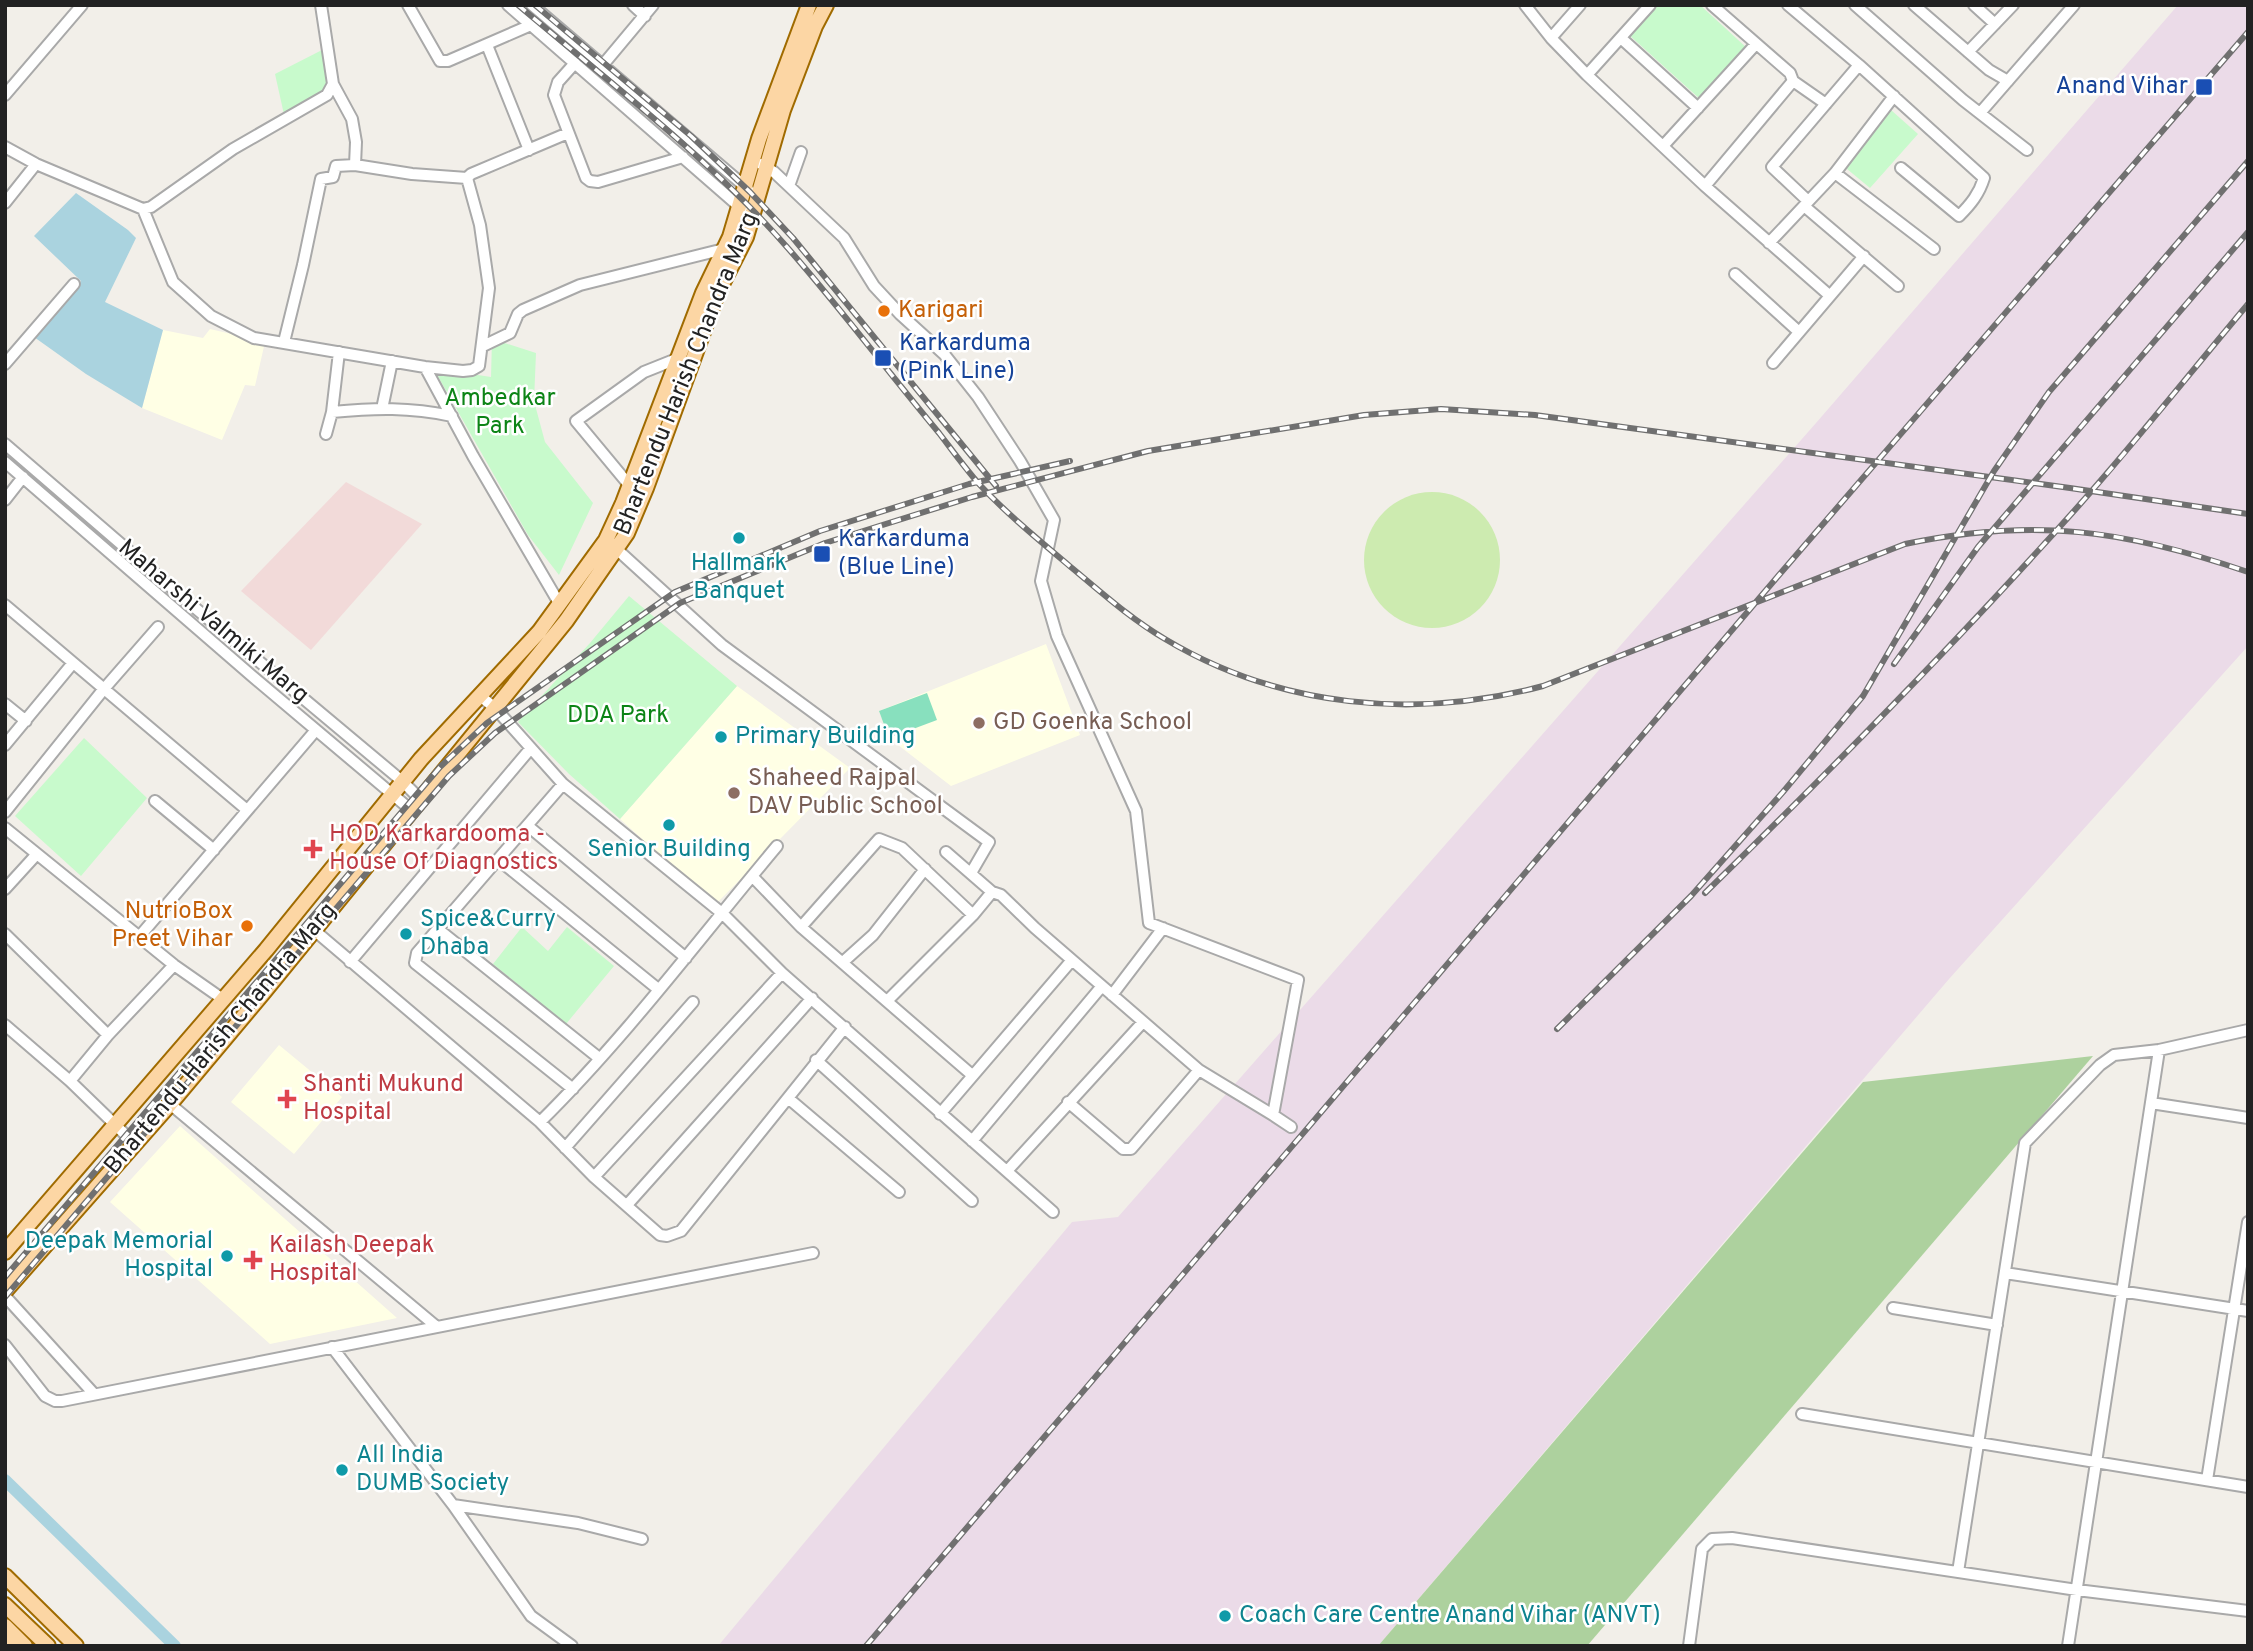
<svg xmlns="http://www.w3.org/2000/svg" width="2253" height="1651" viewBox="0 0 2253 1651" font-family="Overpass,sans-serif">
<style>
.commercial{fill:#f2dad9}
.industrial{fill:#ebdbe8}
.education{fill:#ffffe5}
.grass{fill:#cdebb0}
.forest{fill:#add19e}
.park{fill:#c8facc}
.pitch{fill:#88e0be}
.water{fill:#aad3df}
.lines{fill:none;stroke-linecap:round;stroke-linejoin:round}
.canal{stroke:#aad3df;stroke-width:12}
.minor-casing{stroke:#a9a9a9;stroke-width:14}
.major-casing{stroke:#a06b00;stroke-width:18}
.minor{stroke:#fff;stroke-width:10}
.major{stroke:#fcd6a4;stroke-width:14}
.rail-casing{stroke:#707070;stroke-width:6}
.rail{stroke:#fff;stroke-width:3.5;stroke-dasharray:10;stroke-linecap:butt}
.transit-dot{fill:#1a4fb4;stroke:#fff;stroke-width:2.5}
.food-dot{fill:#e8710a;stroke:#fff;stroke-width:2.5}
.culture-dot{fill:#0f9aa8;stroke:#fff;stroke-width:2.5}
.education-dot{fill:#8d6e63;stroke:#fff;stroke-width:2.5}
.health-dot{fill:#e0444e;stroke:#fff;stroke-width:2.5}
.labels{text-anchor:middle;dominant-baseline:central;stroke-width:5;stroke-linejoin:round;paint-order:stroke}
.transit-label{font-size:24px;fill:#164399;stroke:#fff;text-anchor:start}
.food-label{font-size:24px;fill:#c56008;stroke:#fff;text-anchor:start}
.street-label{font-size:24px;fill:#222;stroke:#fff}
.park-label{font-size:24px;fill:#0c8416;stroke:#fff}
.culture-label{font-size:24px;fill:#0d838f;stroke:#fff;text-anchor:start}
.education-label{font-size:24px;fill:#785e54;stroke:#fff;text-anchor:start}
.health-label{font-size:24px;fill:#be3a42;stroke:#fff;text-anchor:start}
</style>
<rect width="100%" height="100%" fill="#f2efe9"/>
<path class="commercial" d="M346 482 422 524 311 650 241 591Z"/>
<path class="industrial" d="M2178 5H2248V646L1949 979 1378 1646H718L1072 1222 1118 1217 1816 423Z"/>
<path class="education" d="M210 329 265 342 255 386 245 385 222 440 142 408 163 330 203 338Z
M1046 644 1080 735 951 786 889 738 879 711Z
M737 686 850 768 715 905 620 819Z
M279 1045 342 1097 294 1154 231 1102Z
M180 1126 397 1318 270 1344 110 1202Z"/>
<path class="grass" d="M1364 560a68 68 0 1 1 136 0a68 68 0 1 1-136 0Z"/>
<path class="forest" d="M2093 1056 1587 1646H1378L1863 1082Z"/>
<path class="park" d="M1654 5H1700L1748 49 1701 100 1628 34Z
M322 50 332 97 285 119 275 74Z
M1891 110 1918 134 1870 188 1841 164Z
M492 339 536 353 534 401 545 442 593 503 559 575 528 535 436 373 439 369 491 377Z
M629 596 737 686 620 819 569 774 518 722 590 643Z
M84 738 147 798 81 876 15 816Z
M522 927 548 951 567 927 614 966 566 1024 493 964Z"/>
<path class="pitch" d="M927 693 937 720 889 738 879 711Z"/>
<path class="water" d="M76 193 128 230 136 238 105 302 163 330 142 408 86 374 34 337 81 281 34 236Z"/>
<g class="lines">
<path class="canal" d="M5 1480 175 1646"/>
<defs>
<path id="minor" d="M408 5 440 61H448L531 25
M508 5 742 209
M532 5 748 189
M633 5 645 16
M1525 5 1551 38 1587 75
M1650 5 1587 75 1705 186 1829 295
M1788 5 1859 65 1984 178C1979 194 1971 204 1959 216L1901 168
M1855 5 1963 100 2027 150
M1914 5 1989 70 2008 81
M1974 5 1995 24
M1551 38 1580 5
M1622 39 1698 108
M487 45 529 150
M1968 52 2013 5
M575 63 558 82 554 95 586 178 590 181 598 182 683 157
M602 66 653 5
M1793 81 1826 104
M333 84 352 119 356 142 355 165
M5 95 82 5
M1980 113 2074 5
M1663 146 1756 44
M5 147 36 164 143 209 151 207 233 149 327 95 333 84 321 5
M761 164 774 172 844 238 874 286 900 314 944 354 978 397 1020 461 1054 520 1041 581 1057 636 1136 811 1149 923 1298 980 1273 1115 1291 1127
M1835 173 1934 249
M789 186 801 152
M1705 186 1793 81 1790 73 1712 5
M1808 201 1772 167 1859 65
M5 203 36 164
M1804 206 1898 286
M143 209 173 282 211 316 254 338 425 367 463 371 472 370 479 366 489 288 480 225 467 178 471 174 568 133
M1769 243 1835 173 1894 96
M1735 274 1799 332
M284 342 303 265 321 179 333 177 336 166 355 165 412 174 467 178
M483 346 510 333 518 314 523 310 580 285 724 249
M339 352 332 412C376 408 409 407 452 416
M1773 363 1864 256
M5 364 74 284
M425 367 473 456 559 603
M382 409 392 361
M326 434 332 412
M5 444 194 607 402 781 420 799
M5 462 252 676 411 810
M630 486 576 421 644 372 679 358
M5 500 23 477
M611 544 722 645 989 842 971 873
M5 605 247 810
M479 695 495 708 563 784 723 914 782 973 1053 1212
M5 704 26 721
M5 745 73 663
M563 784 417 953 415 963 573 1089
M155 801 214 850
M5 812 103 690 158 627
M528 826 686 958
M5 828 174 965 224 1000
M946 852 992 892
M499 860 658 989
M752 876 801 927 972 1075
M5 889 36 855
M801 927 879 839 902 848 973 915
M314 930 540 1122 594 1177 660 1235 667 1236 681 1231 845 1027
M439 930 599 1058
M5 934 108 1035
M139 937 316 730
M350 962 531 748
M843 962 873 935 925 869
M1112 995 1163 928
M887 1001 973 915 992 892 1001 895 1035 928 1199 1070 1273 1115
M5 1025 70 1081 134 1143
M816 1060 972 1201
M70 1081 108 1035 174 965
M788 1098 899 1192
M1068 1102 1123 1149H1131L1199 1070
M2151 1103 2248 1118
M170 1104 437 1327
M940 1114 1072 960
M540 1122C626 1037 699 939 777 846
M972 1141 1102 986
M565 1148 693 1002
M1007 1171 1143 1022
M594 1177 782 973
M627 1205 812 998
M2005 1273 2248 1311
M5 1296 94 1394
M1893 1308 1997 1325
M5 1345 45 1396 55 1401H62L813 1253
M332 1347 453 1505 531 1616 572 1646
M1802 1414 2248 1487
M2207 1480 2248 1222
M453 1505 578 1523 642 1539
M1958 1572 2025 1143 2100 1065 2114 1055 2159 1050 2248 1030
M1689 1646 1702 1549 1712 1539 1732 1538 2077 1590 2248 1611
M2068 1646 2159 1050"/>
<path id="major" d="M5 1252 266 950 421 759 539 632 606 540 623 503 703 293 730 237 759 139 809 5
M5 1291 170 1104 263 993 566 621 627 533 646 488 717 294 746 237 783 110 815 26 826 5
M5 1576 76 1646
M5 1605 48 1646
M5 1626 25 1646
M5 1641 10 1646"/>
</defs>
<use href="#minor" class="minor-casing"/>
<use href="#major" class="major-casing"/>
<use href="#minor" class="minor"/>
<use href="#major" class="major"/>
<defs>
<path id="rail" d="M518 5C609 82 707 156 786 246 839 306 887 371 939 433 952 450 965 468 979 484 1007 514 1040 541 1072 568 1102 593 1131 619 1165 639 1280 708 1415 720 1543 686L1905 544C2034 517 2125 530 2248 572
M535 5 691 136 750 192 793 238 996 486
M1894 664 1978 547 2248 232
M1705 893C1832 769 1956 643 2074 511 2134 444 2190 373 2248 304
M1557 1029 1691 896 1783 792 1863 696 1994 471 2049 392 2248 161
M5 1277 440 767 487 723 675 592 820 531 969 484 1070 461
M5 1297 449 776 495 733 680 603 825 543 972 497 1148 451 1364 415 1441 409 1535 415 2070 488 2248 514
M866 1646 1779 575 2248 32"/>
</defs>
<use href="#rail" class="rail-casing"/>
<use href="#rail" class="rail"/>
</g>
<g class="transit-dot">
<rect x="2195" y="78" width="18" height="18" rx="3.5"/>
<rect x="874" y="349" width="18" height="18" rx="3.5"/>
<rect x="813" y="545" width="18" height="18" rx="3.5"/>
</g>
<g class="food-dot">
<circle cx="884" cy="311" r="7"/>
<circle cx="247" cy="926" r="7"/>
</g>
<g class="culture-dot">
<circle cx="739" cy="538" r="7"/>
<circle cx="721" cy="737" r="7"/>
<circle cx="669" cy="825" r="7"/>
<circle cx="406" cy="934" r="7"/>
<circle cx="227" cy="1256" r="7"/>
<circle cx="342" cy="1470" r="7"/>
<circle cx="1225" cy="1616" r="7"/>
</g>
<g class="education-dot">
<circle cx="979" cy="723" r="7"/>
<circle cx="734" cy="793" r="7"/>
</g>
<g class="health-dot">
<path d="M309.5 838.5h7v7h7v7h-7v7h-7v-7h-7v-7h7z"/>
<path d="M283.5 1088.5h7v7h7v7h-7v7h-7v-7h-7v-7h7z"/>
<path d="M249.5 1249.5h7v7h7v7h-7v7h-7v-7h-7v-7h7z"/>
</g>
<g class="labels">
<g class="transit-label">
<text x="2188" y="87" text-anchor="end">Anand Vihar</text>
<text x="899" y="344">Karkarduma<tspan x="899" dy="28">(Pink Line)</tspan></text>
<text x="838" y="540">Karkarduma<tspan x="838" dy="28">(Blue Line)</tspan></text>
</g>
<g class="food-label">
<text x="898" y="311">Karigari</text>
<text x="233" y="912" text-anchor="end">NutrioBox<tspan x="233" dy="28">Preet Vihar</tspan></text>
</g>
<g class="street-label">
<text transform="translate(687 374) rotate(-68)">Bhartendu Harish Chandra Marg</text>
<text transform="translate(213 622) rotate(40)">Maharshi Valmiki Marg</text>
<text transform="translate(221 1039) rotate(-50)">Bhartendu Harish Chandra Marg</text>
</g>
<g class="park-label">
<text x="500" y="399">Ambedkar<tspan x="500" dy="28">Park</tspan></text>
<text x="618" y="716">DDA Park</text>
</g>
<g class="culture-label">
<text x="739" y="564" text-anchor="middle">Hallmark<tspan x="739" dy="28">Banquet</tspan></text>
<text x="735" y="737">Primary Building</text>
<text x="669" y="850" text-anchor="middle">Senior Building</text>
<text x="420" y="920">Spice&amp;Curry<tspan x="420" dy="28">Dhaba</tspan></text>
<text x="213" y="1242" text-anchor="end">Deepak Memorial<tspan x="213" dy="28">Hospital</tspan></text>
<text x="356" y="1456">All India<tspan x="356" dy="28">DUMB Society</tspan></text>
<text x="1239" y="1616">Coach Care Centre Anand Vihar (ANVT)</text>
</g>
<g class="education-label">
<text x="993" y="723">GD Goenka School</text>
<text x="748" y="779">Shaheed Rajpal<tspan x="748" dy="28">DAV Public School</tspan></text>
</g>
<g class="health-label">
<text x="329" y="835">HOD Karkardooma -<tspan x="329" dy="28">House Of Diagnostics</tspan></text>
<text x="303" y="1085">Shanti Mukund<tspan x="303" dy="28">Hospital</tspan></text>
<text x="269" y="1246">Kailash Deepak<tspan x="269" dy="28">Hospital</tspan></text>
</g>
</g>
<rect width="2253" height="1651" fill="none" stroke="#222222" stroke-width="14"/>
</svg>
